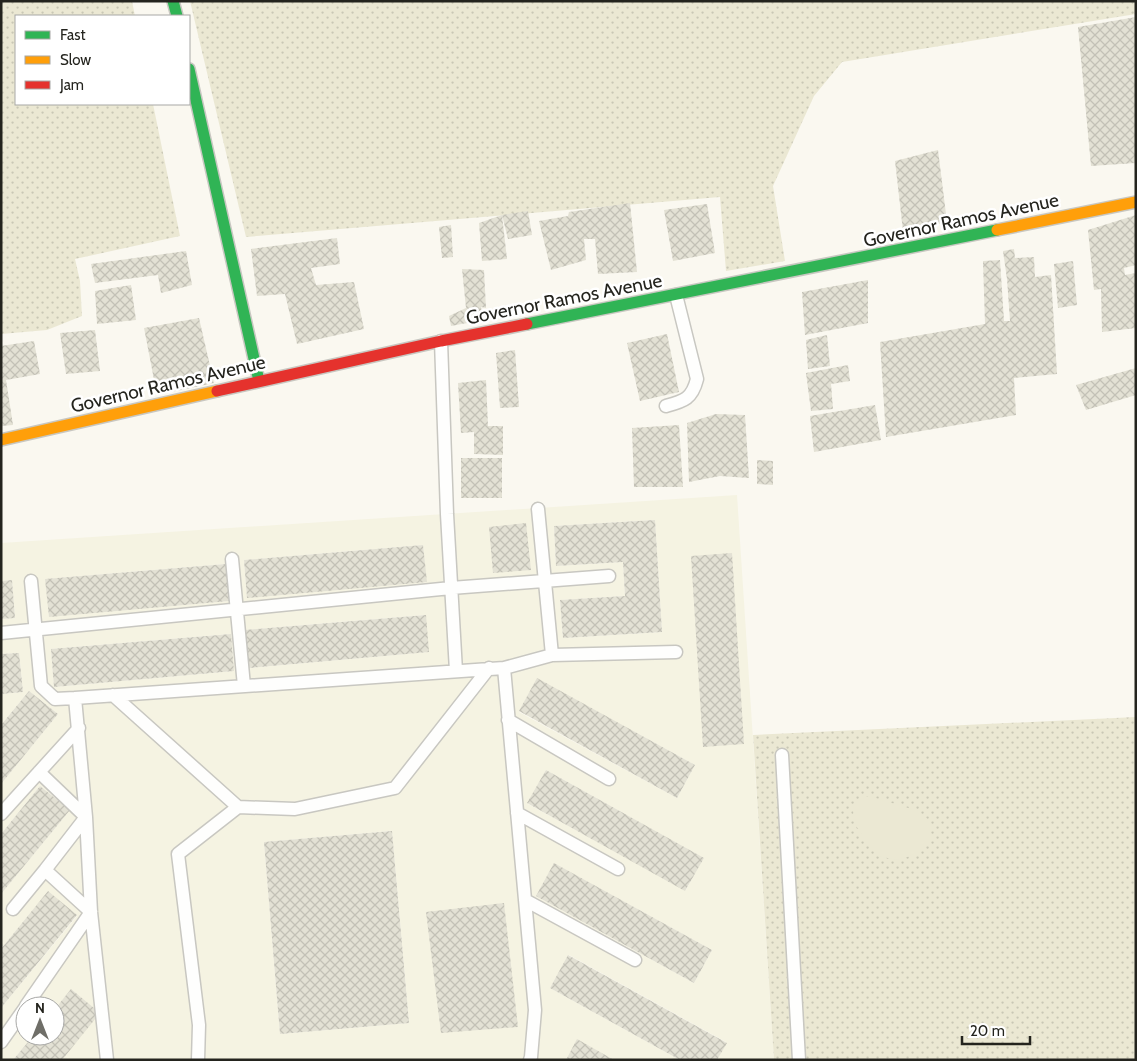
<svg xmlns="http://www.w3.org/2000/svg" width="1137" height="1061" viewBox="0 0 1137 1061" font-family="Cabin,sans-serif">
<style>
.built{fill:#f5f3e2;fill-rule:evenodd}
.grass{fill:url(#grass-dots)}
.pitch{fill:#ebe8d3}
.building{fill:url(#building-cross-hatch)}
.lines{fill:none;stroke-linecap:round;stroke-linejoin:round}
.lane-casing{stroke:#c8c7c1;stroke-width:15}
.fast-casing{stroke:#c8c7c1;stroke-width:14}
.slow-casing{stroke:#c8c7c1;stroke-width:14}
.jam-casing{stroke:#c8c7c1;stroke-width:14}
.lane{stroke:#fefefd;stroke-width:12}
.fast{stroke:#30b455;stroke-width:11}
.slow{stroke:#ff9f0a;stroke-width:11}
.jam{stroke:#e5322d;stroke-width:11}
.labels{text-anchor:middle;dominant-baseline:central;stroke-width:5;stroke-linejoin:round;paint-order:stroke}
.street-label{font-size:19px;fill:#24241e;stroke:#fff}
</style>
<defs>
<pattern id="grass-dots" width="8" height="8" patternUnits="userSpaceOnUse" patternTransform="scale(1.25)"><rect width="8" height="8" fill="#ebe8d3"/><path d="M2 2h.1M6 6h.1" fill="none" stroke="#c9c7b5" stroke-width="1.8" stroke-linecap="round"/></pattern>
<pattern id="building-cross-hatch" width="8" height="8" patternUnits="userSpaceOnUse" patternTransform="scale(1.25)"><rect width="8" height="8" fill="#e3e1d4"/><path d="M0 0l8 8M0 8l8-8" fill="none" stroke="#c3c1b6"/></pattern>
</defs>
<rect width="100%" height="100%" fill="#faf8f0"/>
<path class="built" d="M737 495 774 1060H717L726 1042 569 955 550 988 680 1060H62L71 990 55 1009V1006H25V1036H33L13 1060H1V1008L77 916 48 892 1 949V894L70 810 40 786 1 834V784L58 714 29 691 1 725V694L23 692 19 653 1 654V619L15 618 12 580 1 581V543ZM655 520 662 632 563 638 560 600 625 596 623 562 556 566 554 526ZM423 545 426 582 247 597 244 560ZM225 564 229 601 49 616 46 579ZM425 615 428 652 249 668 246 630ZM231 634 234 671 54 687 51 649ZM537 679 695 765 677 798 519 712ZM546 770 703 858 686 890 528 804ZM392 831 409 1023 280 1034 264 842ZM555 864 712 950 694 983 536 896Z"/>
<path class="grass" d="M1 1H132L135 16H16V104H153L180 236 75 259 80 281 82 316 47 330 1 334Z
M190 1H1136V14L842 62 814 96 773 186 785 261 726 271 720 197 246 237Z
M1136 717V1060H774L753 735Z"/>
<path class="pitch" d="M869 796 918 811 930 821V838L913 855 898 860 877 856 854 823 853 808 858 800Z"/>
<path class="building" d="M1136 17V163L1091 166 1078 27Z
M938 150 947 222 903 231 895 161Z
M630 203 637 272 598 274 595 239H584L586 260 551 270 539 221 568 216 569 212Z
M707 204 715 253 673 261 664 210Z
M528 211 532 235 508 239 502 215Z
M502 215 507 259 482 261 479 223Z
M1136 215V265L1124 268 1125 275 1136 273V328L1102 332 1101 289 1094 290 1088 230Z
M451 225 453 257 442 258 439 227Z
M337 238 340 264 311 268 316 285 354 282 364 329 297 344 285 294 257 296 251 249Z
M1014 249 1015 258 1034 257 1035 277 1051 275 1057 374 1014 378 1016 415 886 437 880 342 985 324 983 261 1000 260 1004 321H1010L1007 279 1003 251Z
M186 251 192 285 161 293 158 275 95 283 91 264Z
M1073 261 1077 305 1058 308 1054 264Z
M462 269 484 270 486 308 481 307 483 320 451 326 449 316 466 308Z
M868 280V323L805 335 802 292Z
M131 285 136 320 97 324 95 291Z
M199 318 214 383 157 395 144 328Z
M95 330 100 371 66 374 60 333Z
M667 334 679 392 640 401 627 343Z
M827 335 830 366 808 369 806 340Z
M34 341 40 374 6 380 13 425 1 426V346Z
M515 350 519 407 500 408 496 353Z
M848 365 850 381 831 384 833 409 811 411 806 373Z
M1136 368V395L1086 410 1076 385Z
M486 380 488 426H503V455L474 454V432L461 433 458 383Z
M875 405 881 440 814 452 810 416Z
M716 414 745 415 749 478 720 476 689 482 687 423Z
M679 425 683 487H634L632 428Z
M461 458H502V498H461Z
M757 460 773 461V485L757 484Z
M655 520 662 632 563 638 560 600 625 596 623 562 556 566 554 526Z
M526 523 531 570 493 573 489 527Z
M423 545 427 582 247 598 244 560Z
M732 553 744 744 703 747 691 556Z
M226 564 229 601 49 617 45 579Z
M12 580 15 618 1 619V581Z
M426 615 429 652 249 668 245 630Z
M231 634 234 671 54 687 51 649Z
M19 653 23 692 1 694V654Z
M537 678 695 765 677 798 519 711Z
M29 691 58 714 1 784V725Z
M546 770 704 858 685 891 527 803Z
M40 786 70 810 1 894V834Z
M392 831 409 1023 280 1034 264 842Z
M554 863 712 950 694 983 536 896Z
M48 891 77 915 1 1008V949Z
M504 903 518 1027 441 1033 426 912Z
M568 955 727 1043 717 1060H680L550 988Z
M71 989 100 1013 62 1060H13L33 1036H55V1009Z
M577 1039 614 1060H566Z"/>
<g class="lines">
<defs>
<path id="lane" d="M441 341 447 514 456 671
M666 406C684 401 692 399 697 379L676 295
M232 559 244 686
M31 581 41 686 55 699 75 698
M1 633 451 588 609 576
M552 655 676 652
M504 668 552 655 538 509
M113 695 238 807 295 809 395 788 489 668
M508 720 609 779
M782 755 799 1060
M517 813 618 869
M1 814 79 728
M525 900 635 960
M13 909 45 870 86 817 39 772
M26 1006 91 912 45 870
M1 1042 25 1008
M107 1060 91 912 86 817 75 698 504 668 535 1010 531 1057 530 1060
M198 1060 199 1025 178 854 238 807"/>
<path id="fast" d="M173 1 177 16
M189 69 259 381
M527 324 997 230"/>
<path id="slow" d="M997 230 1136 202
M1 440 217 391"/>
<path id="jam" d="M217 391 441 341 527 324"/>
</defs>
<use href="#lane" class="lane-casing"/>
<use href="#fast" class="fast-casing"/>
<use href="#slow" class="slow-casing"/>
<use href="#jam" class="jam-casing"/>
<use href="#lane" class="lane"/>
<use href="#fast" class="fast"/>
<use href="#slow" class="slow"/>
<use href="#jam" class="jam"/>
</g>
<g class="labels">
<g class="street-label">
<text transform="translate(961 220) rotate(-12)">Governor Ramos Avenue</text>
<text transform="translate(564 299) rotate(-11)">Governor Ramos Avenue</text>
<text transform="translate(168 384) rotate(-13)">Governor Ramos Avenue</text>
</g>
</g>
<rect width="1137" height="1061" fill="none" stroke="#24241e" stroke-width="5"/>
<rect x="15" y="15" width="175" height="90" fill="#ffffff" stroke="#a7a7a5"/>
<rect x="25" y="31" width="25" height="8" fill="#30b455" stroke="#a7a7a5"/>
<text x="60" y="40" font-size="15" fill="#24241e">Fast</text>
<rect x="25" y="56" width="25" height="8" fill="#ff9f0a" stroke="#a7a7a5"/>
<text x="60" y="65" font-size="15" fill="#24241e">Slow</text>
<rect x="25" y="81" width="25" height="8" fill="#e5322d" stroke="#a7a7a5"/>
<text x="60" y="90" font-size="15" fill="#24241e">Jam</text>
<g transform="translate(40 1021)"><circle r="24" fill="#ffffff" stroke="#a7a7a5"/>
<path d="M0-4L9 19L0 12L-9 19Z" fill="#6f6e68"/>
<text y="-8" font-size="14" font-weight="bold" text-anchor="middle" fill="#24241e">N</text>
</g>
<path d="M962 1036v8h68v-8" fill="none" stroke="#24241e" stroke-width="2.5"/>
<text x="970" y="1036" font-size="15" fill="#24241e" stroke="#ffffff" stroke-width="4" paint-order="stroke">20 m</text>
</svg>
